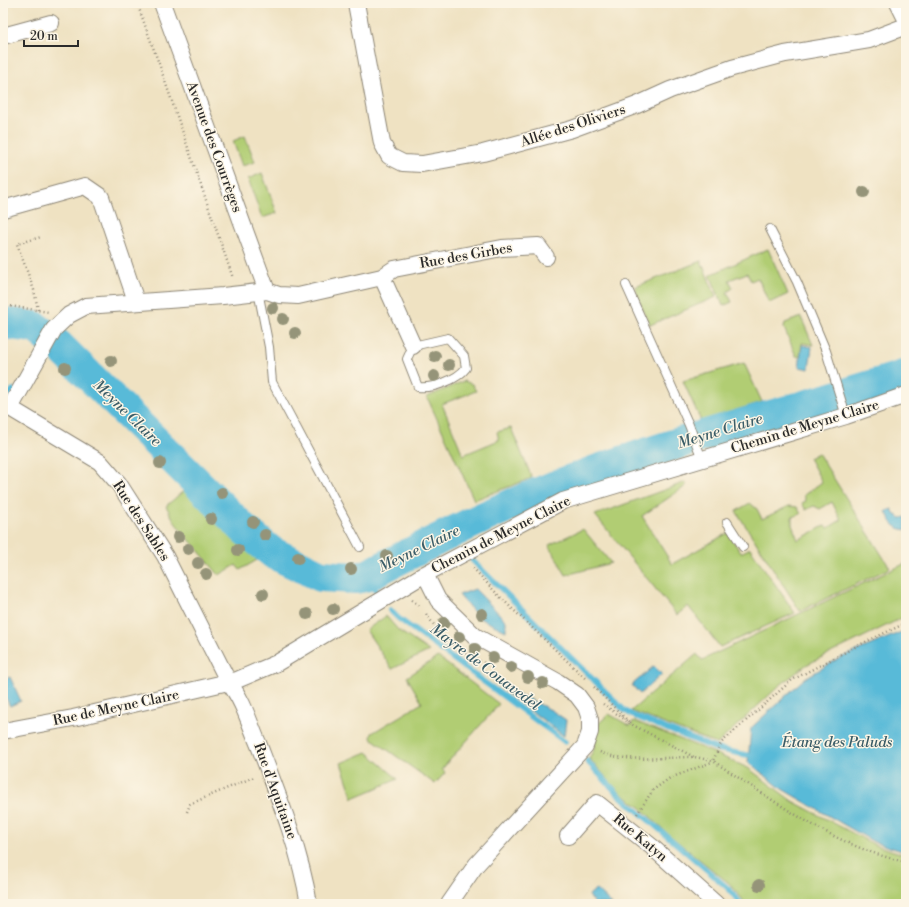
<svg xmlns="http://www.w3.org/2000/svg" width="909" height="907" viewBox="0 0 909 907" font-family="'Libre Bodoni',serif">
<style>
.green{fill:#b1cd73;stroke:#6e7c4f}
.water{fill:#59bad8;stroke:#427282}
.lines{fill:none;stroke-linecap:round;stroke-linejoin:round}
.stream{stroke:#59bad8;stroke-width:5.5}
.river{stroke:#59bad8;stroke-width:32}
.lane-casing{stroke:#8d8676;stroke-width:10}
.street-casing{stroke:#8d8676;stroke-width:18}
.path{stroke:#8d8676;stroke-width:2.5;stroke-dasharray:1 3;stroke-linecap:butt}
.lane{stroke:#fff;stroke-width:8}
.street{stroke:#fff;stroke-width:16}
.tree{fill:#959479}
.labels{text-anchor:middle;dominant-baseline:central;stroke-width:3;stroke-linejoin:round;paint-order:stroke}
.street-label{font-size:14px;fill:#2b2b2b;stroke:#fcf5e5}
.water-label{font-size:15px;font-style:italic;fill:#3b5d68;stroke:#fcf5e5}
</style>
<rect width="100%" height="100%" fill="#fcf5e5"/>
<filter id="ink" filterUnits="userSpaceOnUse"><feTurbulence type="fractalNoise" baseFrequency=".025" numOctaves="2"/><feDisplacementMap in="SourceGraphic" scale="8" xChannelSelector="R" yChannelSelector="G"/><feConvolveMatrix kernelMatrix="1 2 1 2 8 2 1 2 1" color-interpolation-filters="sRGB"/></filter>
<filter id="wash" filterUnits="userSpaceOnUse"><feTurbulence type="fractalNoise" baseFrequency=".012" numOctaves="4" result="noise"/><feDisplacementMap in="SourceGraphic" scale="16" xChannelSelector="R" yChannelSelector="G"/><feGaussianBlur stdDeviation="0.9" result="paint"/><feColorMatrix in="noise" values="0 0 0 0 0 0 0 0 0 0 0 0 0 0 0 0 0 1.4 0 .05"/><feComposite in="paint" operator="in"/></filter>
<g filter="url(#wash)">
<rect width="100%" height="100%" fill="#efe2c2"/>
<path class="green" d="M245 136 255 162 242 166 233 141Z
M262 173 277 213 262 218 248 179Z
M768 249 788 294 769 303 758 278 751 281 747 273 729 280 733 288 727 292 732 302 723 306 710 275Z
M701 261 716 297 650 325 636 294 635 287Z
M801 317 813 345 802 343 800 357 796 356 784 328 785 323Z
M744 363 762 402 701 421 683 381Z
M464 381 472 384 476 391 442 404 463 455 499 440 497 432 511 428 532 478 474 500 427 397Z
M818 453 890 568 800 611 736 511 750 503 757 509 762 519 789 506 797 507 801 514 792 517V525L798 540 824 526 828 528 841 520 832 502 820 509 814 506 806 510 802 503 806 501 804 495 822 482 809 458Z
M686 482V486L642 516 672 564 728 533 741 553 750 548 795 613 720 647 688 606 677 615 595 515Z
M188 487 241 539 264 556 240 570 236 565 219 575 176 524 166 506Z
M583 529 611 563 566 575 549 545Z
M906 563V616L806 665 779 686 717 744 631 711 697 654 702 660Z
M386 616 398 630 429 651 392 669 366 630Z
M438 657 499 704 442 769 445 773 435 784 371 738 372 733 422 703 407 677Z
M609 714 630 726 634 721 712 752 748 768 792 801 875 845 906 855V904H746L730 884 669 835 640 807 619 792 589 758 594 749 598 724Z
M367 752 398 779 353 798 341 763Z"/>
<path class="water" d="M802 345 812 347 809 369 799 367Z
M892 509 894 514 901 518 906 517V530L897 528 890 520 886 511Z
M475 589 506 621V631L479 618 459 595Z
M906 630V851H902L874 842 782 789 748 762 751 728 805 678 840 658Z
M654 666 662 674 640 694 632 685Z
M10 677 21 701 10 706 3 692V680Z
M510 690 551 710 566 720 564 736 509 694Z
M596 889 612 904H594L589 895Z"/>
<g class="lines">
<path class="stream" d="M3 399 13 390
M442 536 452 545
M472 560 624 710 632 715 717 749 747 755
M366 576 378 593
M390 610 398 618 565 742
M587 761 619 795 729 889 741 904"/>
<path class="river" d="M3 323 35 327 59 346 245 530 273 553 321 576 355 578 366 576C434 541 502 506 574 479 682 438 796 411 906 375"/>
</g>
</g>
<g filter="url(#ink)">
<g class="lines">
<defs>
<path id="lane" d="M770 229 797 282 826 351 846 416
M626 285 689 425 702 459
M258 291 269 347 272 382 360 547
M448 338 464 356 466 368C457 380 432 389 418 387L407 359 413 346Z
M727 522 743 547"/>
<path id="street" d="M162 3 267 291
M356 3 382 143 389 156 403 163 422 164 483 153 572 129 637 105 670 90 732 68 785 54 869 40 906 26
M898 3 906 19
M3 36 51 23
M3 209 85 186 101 197 136 301
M382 277 394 269 502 248 538 246 546 257
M10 408 54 329 69 315 86 306 223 296 267 291 279 295 298 296 382 277 413 346
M3 409 10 408 100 462 119 484 165 556 229 683C243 700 249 722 258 743 278 795 300 849 309 904
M425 574 438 600 475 636 558 682 577 695 586 707 590 719V732L585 746 476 865 449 904
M3 731 73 718 237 680 277 663 425 574 563 501 846 416 906 395
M568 836 597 803 651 846 716 904"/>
</defs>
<use href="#lane" class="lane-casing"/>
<use href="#street" class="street-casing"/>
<path class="path" d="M137 3 158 61 233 278
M3 305 49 312
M38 310 34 290 17 244 41 237
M473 568 500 597 585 678
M412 600 421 607
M426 614C447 644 461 653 493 667
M906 623 855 647 792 680 721 743 713 761C774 800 834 847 906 862
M594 687 631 724
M603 704 631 724 694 757
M600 752C623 763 665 757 692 757 699 757 706 760 713 761
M187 812 190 804 254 777
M637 814 653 790 670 778 712 762"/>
<use href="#lane" class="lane"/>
<use href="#street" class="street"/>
</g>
<g class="tree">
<circle cx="864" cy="192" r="6"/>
<circle cx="273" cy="308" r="6"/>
<circle cx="283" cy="319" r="6"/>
<circle cx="295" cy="333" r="6"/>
<circle cx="435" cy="356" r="6"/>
<circle cx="111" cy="361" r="6"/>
<circle cx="449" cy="365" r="6"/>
<circle cx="65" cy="368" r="6"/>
<circle cx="434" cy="376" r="6"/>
<circle cx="160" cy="463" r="6"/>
<circle cx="222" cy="493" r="6"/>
<circle cx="211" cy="519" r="6"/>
<circle cx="253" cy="522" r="6"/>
<circle cx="265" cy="535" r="6"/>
<circle cx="178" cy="537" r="6"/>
<circle cx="188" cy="549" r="6"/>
<circle cx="238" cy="550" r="6"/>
<circle cx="387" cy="556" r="6"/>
<circle cx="298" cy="558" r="6"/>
<circle cx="198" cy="563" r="6"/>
<circle cx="351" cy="569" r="6"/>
<circle cx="206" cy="574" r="6"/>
<circle cx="263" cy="594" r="6"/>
<circle cx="333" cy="609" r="6"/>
<circle cx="307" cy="614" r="6"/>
<circle cx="482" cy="614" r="6"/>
<circle cx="444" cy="623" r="6"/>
<circle cx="459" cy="637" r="6"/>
<circle cx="475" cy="649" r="6"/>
<circle cx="493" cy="658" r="6"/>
<circle cx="511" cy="667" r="6"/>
<circle cx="528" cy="677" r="6"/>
<circle cx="543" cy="683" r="6"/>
<circle cx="759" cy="885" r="6"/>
</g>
</g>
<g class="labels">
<g class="street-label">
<text transform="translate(573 126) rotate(-18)">Allée des Oliviers</text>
<text transform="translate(214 147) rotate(70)">Avenue des Courrèges</text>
<text transform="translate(466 256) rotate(-10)">Rue des Girbes</text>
<text transform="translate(805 427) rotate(-17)">Chemin de Meyne Claire</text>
<text transform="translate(141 521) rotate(57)">Rue des Sables</text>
<text transform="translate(501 535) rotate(-27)">Chemin de Meyne Claire</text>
<text transform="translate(116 708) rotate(-12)">Rue de Meyne Claire</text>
<text transform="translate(275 791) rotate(70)">Rue d'Aquitaine</text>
<text transform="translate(640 838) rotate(40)">Rue Katyn</text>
</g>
<g class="water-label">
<text transform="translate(127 413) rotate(44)">Meyne Claire</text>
<text transform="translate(720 431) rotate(-17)">Meyne Claire</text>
<text transform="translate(419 549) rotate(-26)">Meyne Claire</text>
<text transform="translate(485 667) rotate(37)">Mayre de Couavedel</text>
<text x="837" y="742">Étang des Paluds</text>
</g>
</g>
<rect width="909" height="907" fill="none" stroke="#fcf5e5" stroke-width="16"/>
<path d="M24 40v6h54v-6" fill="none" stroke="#2b2b2b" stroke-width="2"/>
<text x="30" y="40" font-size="12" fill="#2b2b2b" stroke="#fcf5e5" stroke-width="3" paint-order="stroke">20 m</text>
</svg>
